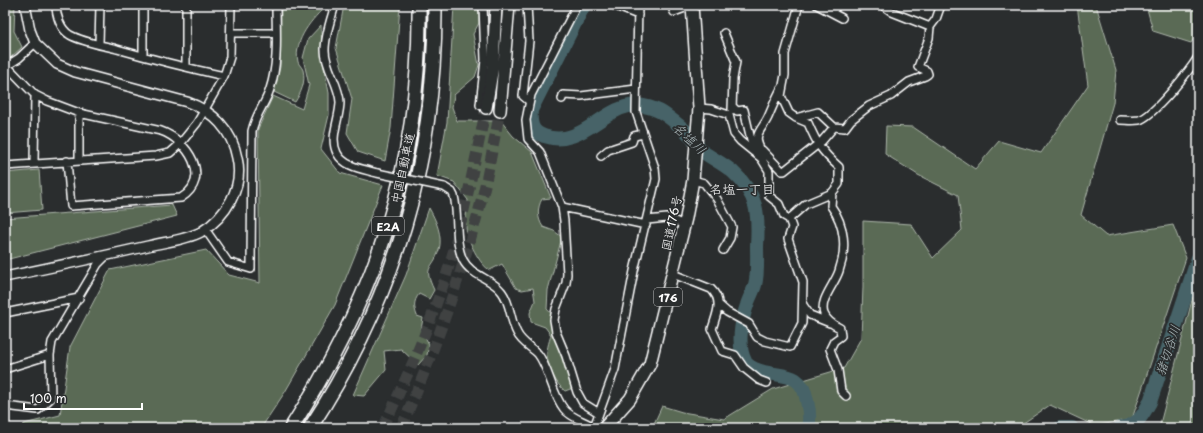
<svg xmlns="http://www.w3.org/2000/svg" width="1203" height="433" viewBox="0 0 1203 433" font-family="'Playpen Sans','Klee One',sans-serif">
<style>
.green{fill:#5a6b54;stroke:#acb5aa}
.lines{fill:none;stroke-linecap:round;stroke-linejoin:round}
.river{stroke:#466468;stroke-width:14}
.trunk-tunnel{stroke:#3f4243;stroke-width:11;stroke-dasharray:11 5.5;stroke-linecap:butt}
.minor-casing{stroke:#fff;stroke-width:10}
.tertiary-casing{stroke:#fff;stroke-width:12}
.trunk-casing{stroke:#fff;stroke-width:14}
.motorway-casing{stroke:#fff;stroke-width:16}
.minor{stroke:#2a2d2e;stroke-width:7}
.tertiary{stroke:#2a2d2e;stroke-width:9}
.trunk{stroke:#2a2d2e;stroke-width:11}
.motorway{stroke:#2a2d2e;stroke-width:13}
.minor-bridge-casing{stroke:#fff;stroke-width:10;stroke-linecap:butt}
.minor-bridge{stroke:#2a2d2e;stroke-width:7}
.labels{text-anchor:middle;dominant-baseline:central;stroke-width:3.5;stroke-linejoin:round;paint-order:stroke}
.shield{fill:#2a2d2e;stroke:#bfc0c0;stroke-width:1}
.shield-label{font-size:11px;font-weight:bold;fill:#fff}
.street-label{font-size:12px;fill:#fff;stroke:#2a2d2e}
.water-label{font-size:13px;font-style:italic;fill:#acb9bb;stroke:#2a2d2e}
.neighbourhood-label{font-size:13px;fill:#fff;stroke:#2a2d2e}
</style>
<rect width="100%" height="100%" fill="#2a2d2e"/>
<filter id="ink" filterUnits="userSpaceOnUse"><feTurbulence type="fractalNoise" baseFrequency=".025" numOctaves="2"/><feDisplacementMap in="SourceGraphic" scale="8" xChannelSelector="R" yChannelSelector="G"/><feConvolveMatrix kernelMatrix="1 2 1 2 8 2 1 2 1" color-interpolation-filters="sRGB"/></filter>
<g filter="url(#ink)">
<path class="green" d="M5 5H15L14 31 22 47 10 58 5 59Z
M281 5H327C313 18 293 40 298 62 299 65 302 67 303 70 306 82 301 93 295 102L274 92 280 67Z
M344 5H400L391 128 385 161 358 152 347 133 352 99 336 48Z
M454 5H479V23L473 34 479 65 475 77 454 95 452 107 457 121H501L513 136 532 152 551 198 542 199C537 208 537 218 543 227L554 231 562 237 548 290 547 309 557 320 555 338 573 388 565 391C556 384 549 369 547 357 546 351 549 342 551 335L545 327 531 322 530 313 535 301 533 288 522 290 516 288 502 264 490 270C480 266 467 239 466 228 465 219 467 209 468 200L454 182 437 176 447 122Z
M1077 5H1096L1116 70 1113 103 1081 215 1106 236 1173 225 1186 258 1132 419 1095 426 1050 405 1016 428H652L662 406 682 412 724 419 773 389 844 368 861 338 863 287V221L911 224 933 258 962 230 958 195 918 175 885 154 886 126 913 127 975 169 999 141 1041 153 1088 85Z
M1146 5H1198V33L1191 43 1153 31Z
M321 25 322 57 329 93V115L321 149 340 173 383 185 335 305 285 392 261 428H22L24 424 60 415 70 347 110 270 206 250 229 275 260 283 258 129 273 96 302 109 309 85 303 58 308 39Z
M39 170 42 210 5 213V173Z
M172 205 177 216 5 260V218Z
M429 208C436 220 443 236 439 250 433 270 422 265 434 290L429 299 419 294C413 302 414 307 417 316L423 318 421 330 429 344 427 355 418 365 401 349 384 351 386 370 364 396 353 395 406 275Z
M1198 277V428H1159Z"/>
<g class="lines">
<path class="river" d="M584 5 531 110C530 122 531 132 544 136 579 148 599 112 629 106 641 103 658 109 667 116 675 122 683 128 690 135 694 140 698 147 703 152 713 159 724 164 733 172 758 195 759 214 757 246 757 258 758 274 755 285 753 292 749 298 747 305 741 322 737 345 745 361 746 364 748 365 751 367 774 381 801 365 807 401 809 409 810 420 808 428
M1060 428H1072
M1120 428C1139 424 1141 418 1150 402L1198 258"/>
<path class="trunk-tunnel" d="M383 428C406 379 428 330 445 279 463 223 474 165 486 108
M401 428C434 353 461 277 482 198 489 170 494 140 500 111"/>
<defs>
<path id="minor" d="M56 5C56 15 60 29 70 35 83 42 101 45 117 49 152 59 188 68 224 76
M143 5V56
M335 5C331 19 325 35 325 50 325 68 339 84 340 102 340 119 329 137 337 153 344 167 363 169 377 173
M527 5 529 41 523 96 529 101
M577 5 531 95 526 120 528 139 540 152 562 207 564 221 567 274 566 283 556 309 554 320 556 332 566 356 577 392 583 403 599 413
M613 5 638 15
M671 5 674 12 693 5
M799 5 785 54V75L781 96 789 113 796 118 808 123C817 144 821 151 839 167V184L832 193 831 206C845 225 847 249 839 271 835 284 819 300 824 314 827 321 833 325 840 328L841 336 834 341 830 349 838 370 841 391 846 396
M817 5 842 18
M882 5 892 12 930 27
M825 8H835L838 5
M231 33H276
M724 33 736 62 733 79 732 110
M99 44 100 5
M7 66 35 95 47 101 79 113 161 131C187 140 213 178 181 198L71 206 67 161
M5 67 19 58 35 43
M186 67V5
M562 99 563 95 581 96 636 89
M480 105 485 60 483 5
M733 107 737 111 744 110 752 144 762 150 782 171H784L822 141 834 127
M699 108 711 109 729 115 734 134 740 141 761 158 769 171V196L779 204 784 216 789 219 792 227 788 239 803 282 802 323 790 347 765 341 757 337 749 324 727 312 719 305
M796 118 818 112 834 127 845 128 851 120 869 106 891 96 909 82 925 76 928 74 927 71 918 67 929 38 930 27 936 19 941 5
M1120 120C1126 120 1133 121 1139 120 1153 117 1190 70 1198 57
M761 150C751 133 764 129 769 115 773 106 776 98 781 89
M601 156 608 150 632 142 634 136 643 134
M79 160V113
M34 163 35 95
M5 166 156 156 170 153 180 144 197 123 224 76 230 57 231 5
M693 180 704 183 717 199 732 227 730 238 723 250
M444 187 452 192 454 196C459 216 454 241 463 260 471 276 492 278 502 292 511 304 510 320 517 333 521 342 531 347 538 354 549 368 552 394 564 409 572 419 586 421 595 428
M562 207 646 225
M789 219 806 204 832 193
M647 220 667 218 685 225
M205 229 228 262 251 269 252 131C256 113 265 105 270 89 279 62 276 32 276 5
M673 274 711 289C724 301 716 315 712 329L722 351 735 355 744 368 759 380 767 383
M803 305 810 315 830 323
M5 313 79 298
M5 369 50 355
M5 406 38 410 51 398 50 355 52 342 98 264 107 255
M594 427 615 369 634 271 656 179 655 168 636 112 638 5"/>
<path id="tertiary" d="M5 277C53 267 100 257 148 246 164 242 186 240 201 232 226 217 244 187 237 158 232 130 213 111 187 102L75 72 57 64 35 43 30 30 25 5"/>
<path id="trunk" d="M486 108 493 66 496 5
M500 111 509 5
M604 428 630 399 650 364 686 218 693 180 699 108 692 5"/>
<path id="motorway" d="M291 428C376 295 421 164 419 5
M310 428C395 298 436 160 435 5"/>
</defs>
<use href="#minor" class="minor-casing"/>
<use href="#tertiary" class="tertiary-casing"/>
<use href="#trunk" class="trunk-casing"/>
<use href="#motorway" class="motorway-casing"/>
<use href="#minor" class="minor"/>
<use href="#tertiary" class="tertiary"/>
<use href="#trunk" class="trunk"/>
<use href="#motorway" class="motorway"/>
<defs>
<path id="minor-bridge" d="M377 173 444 187"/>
</defs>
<use href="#minor-bridge" class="minor-bridge-casing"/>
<use href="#minor-bridge" class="minor-bridge"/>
</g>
</g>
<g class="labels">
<g class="shield">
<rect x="372" y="217" width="32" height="18" rx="3"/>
<rect x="654" y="288" width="28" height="18" rx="3"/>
</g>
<g class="shield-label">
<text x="388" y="226">E2A</text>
<text x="668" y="297">176</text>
</g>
<g class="street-label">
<text transform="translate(402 168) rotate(-78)">中国自動車道</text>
<text transform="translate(671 223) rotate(-78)">国道176号</text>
</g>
<g class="water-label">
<text transform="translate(690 138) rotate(43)">名塩川</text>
<text transform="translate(1167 350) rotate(-72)">猪切谷川</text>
</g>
<g class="neighbourhood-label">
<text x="742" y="188">名塩一丁目</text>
</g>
</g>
<rect width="1203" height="433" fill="none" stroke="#2a2d2e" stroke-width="20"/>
<rect x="10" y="10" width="1183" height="413" fill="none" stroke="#fff" stroke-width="1.5" filter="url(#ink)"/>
<path d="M24 403v6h118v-6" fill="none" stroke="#ffffff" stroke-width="2"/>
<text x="30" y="403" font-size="12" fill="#ffffff" stroke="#2a2d2e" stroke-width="3" paint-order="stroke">100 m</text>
</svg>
